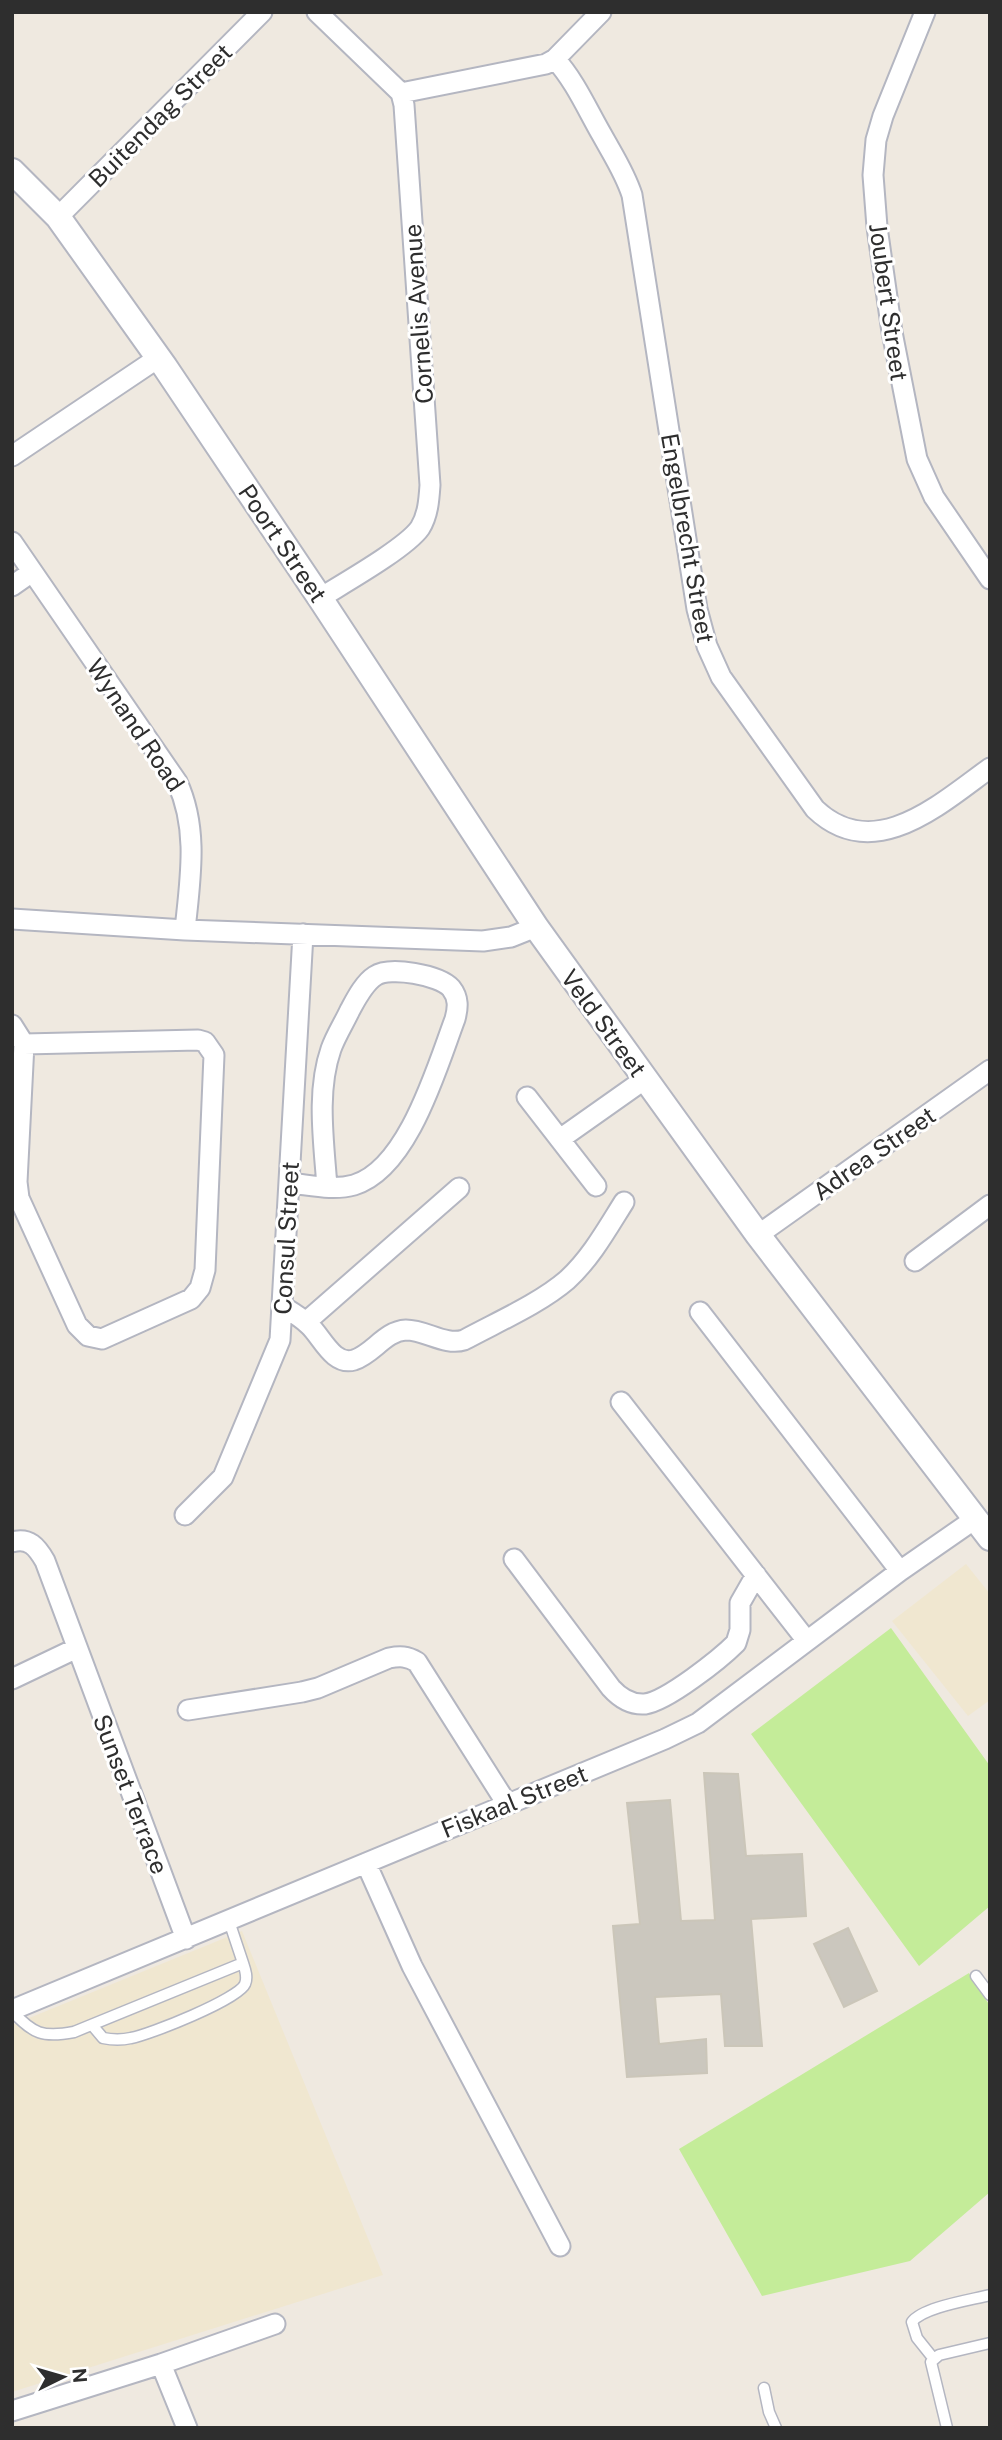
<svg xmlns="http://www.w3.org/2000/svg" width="1002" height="2440" viewBox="0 0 1002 2440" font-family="'Public Sans',sans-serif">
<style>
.education{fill:#f0e7d0}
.pitch{fill:#c4ec99}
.building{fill:#cbc7be;stroke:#cbc6b9;stroke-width:2}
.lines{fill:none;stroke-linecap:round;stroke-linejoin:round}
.service-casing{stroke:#b4b6c1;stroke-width:13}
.minor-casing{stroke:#b4b6c1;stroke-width:23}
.tertiary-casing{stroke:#b4b6c1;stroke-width:28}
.service{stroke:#fff;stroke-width:10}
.minor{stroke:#fff;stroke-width:19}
.tertiary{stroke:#fff;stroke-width:24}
.labels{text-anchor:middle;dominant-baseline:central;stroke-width:6;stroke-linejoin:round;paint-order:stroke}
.street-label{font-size:24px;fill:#2e2e2e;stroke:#fff}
</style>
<rect width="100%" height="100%" fill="#efe9e0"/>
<path class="education" d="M966 1564 990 1594V1700L968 1716 892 1621Z
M242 1931 383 2275 12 2392V2025Z"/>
<path class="pitch" d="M891 1628 990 1766V1906L919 1966 751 1734Z
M969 1973 990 2006V2192L910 2261 762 2296 679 2149Z"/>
<path class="building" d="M704 1773 738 1774 746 1856 802 1854 806 1916 751 1919 762 2046H725L721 1994 655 1997 659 2044 706 2039 707 2073 627 2077 613 1926 640 1924 627 1803 670 1800 681 1921 715 1920Z
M848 1928 877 1991 844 2007 814 1944Z"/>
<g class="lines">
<defs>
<path id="service" d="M976 1976 990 1995
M12 2011C33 2034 43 2038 74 2032L243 1963 229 1921
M92 2025 103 2038C113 2040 122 2040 131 2038 149 2035 239 1999 245 1984 248 1977 245 1969 243 1963
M933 2358 917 2338 912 2322C923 2307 971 2300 990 2295
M764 2388 769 2412 776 2428
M947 2428 931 2362 939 2355 990 2343"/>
<path id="minor" d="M317 12 401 93 404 105 430 485C429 500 428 515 420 528 406 548 344 583 320 598
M925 12 883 116 876 140 873 175 877 227 892 332 917 459 934 497 990 579
M555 59C575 81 587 109 602 135 613 155 625 173 632 195L697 609 707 646 721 677 815 809C874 865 940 804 990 768
M401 93 546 64 555 59 601 12
M58 217 262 12
M12 456 158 358
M12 542 177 782C199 829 190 880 185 930
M12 586 32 572
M12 919 185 930 483 941 511 937 536 927
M12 1025 24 1044 17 1182 19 1198 77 1325 88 1336 102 1339 191 1299 200 1288 205 1270 214 1055 205 1042 198 1040 24 1044
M527 1097 596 1186
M560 1139 645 1079
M289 1183C310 1185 333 1191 354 1185 408 1169 437 1067 455 1019 458 1008 459 998 451 988 439 975 390 966 375 976 364 983 356 999 350 1010 344 1023 336 1035 331 1049 316 1092 324 1143 327 1187
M758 1235 990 1070
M915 1261 990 1205
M282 1306C292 1312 301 1317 309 1325 322 1337 333 1366 354 1360 373 1354 385 1331 406 1330 426 1330 445 1346 464 1340 497 1322 539 1304 567 1280 591 1258 607 1229 624 1202
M700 1312 900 1571
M306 1322 459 1188
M621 1402 807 1641
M185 1515 223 1477 280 1340 303 934
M12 1542C29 1537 37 1547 45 1561L186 1939
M514 1559 611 1688C620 1698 631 1705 645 1704 667 1701 720 1659 736 1643L740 1630V1603L756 1575
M12 1679 77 1648
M188 1710 302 1692 318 1688 389 1658C400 1656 407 1656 417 1662L507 1804
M366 1863 412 1966 560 2246
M12 2010 665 1739 698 1723 900 1571 975 1519
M161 2364 187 2428
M12 2411 161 2364 275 2324"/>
<path id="tertiary" d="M12 171 58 217 165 367 320 598 536 927 758 1235 990 1538"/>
</defs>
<use href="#service" class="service-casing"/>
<use href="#minor" class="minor-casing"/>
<use href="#tertiary" class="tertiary-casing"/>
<use href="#service" class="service"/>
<use href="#minor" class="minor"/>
<use href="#tertiary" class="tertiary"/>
</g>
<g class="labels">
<g class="street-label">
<text transform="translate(160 115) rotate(-45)">Buitendag Street</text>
<text transform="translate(889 302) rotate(82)">Joubert Street</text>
<text transform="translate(418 314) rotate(-94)">Cornelis Avenue</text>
<text transform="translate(688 538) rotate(80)">Engelbrecht Street</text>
<text transform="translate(283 543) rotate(56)">Poort Street</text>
<text transform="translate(136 725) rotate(56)">Wynand Road</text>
<text transform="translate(604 1023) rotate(54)">Veld Street</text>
<text transform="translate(874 1153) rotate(-35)">Adrea Street</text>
<text transform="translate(286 1238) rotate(-87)">Consul Street</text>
<text transform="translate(131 1794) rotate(69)">Sunset Terrace</text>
<text transform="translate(514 1801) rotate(-22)">Fiskaal Street</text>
</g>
</g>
<rect width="1002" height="2440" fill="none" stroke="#2e2e2e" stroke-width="28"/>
<g transform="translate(63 2377) rotate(85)" stroke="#ffffff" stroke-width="5" paint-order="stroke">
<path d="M0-5L12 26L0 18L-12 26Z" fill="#2e2e2e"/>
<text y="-10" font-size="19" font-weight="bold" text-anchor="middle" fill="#2e2e2e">N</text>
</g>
</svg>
